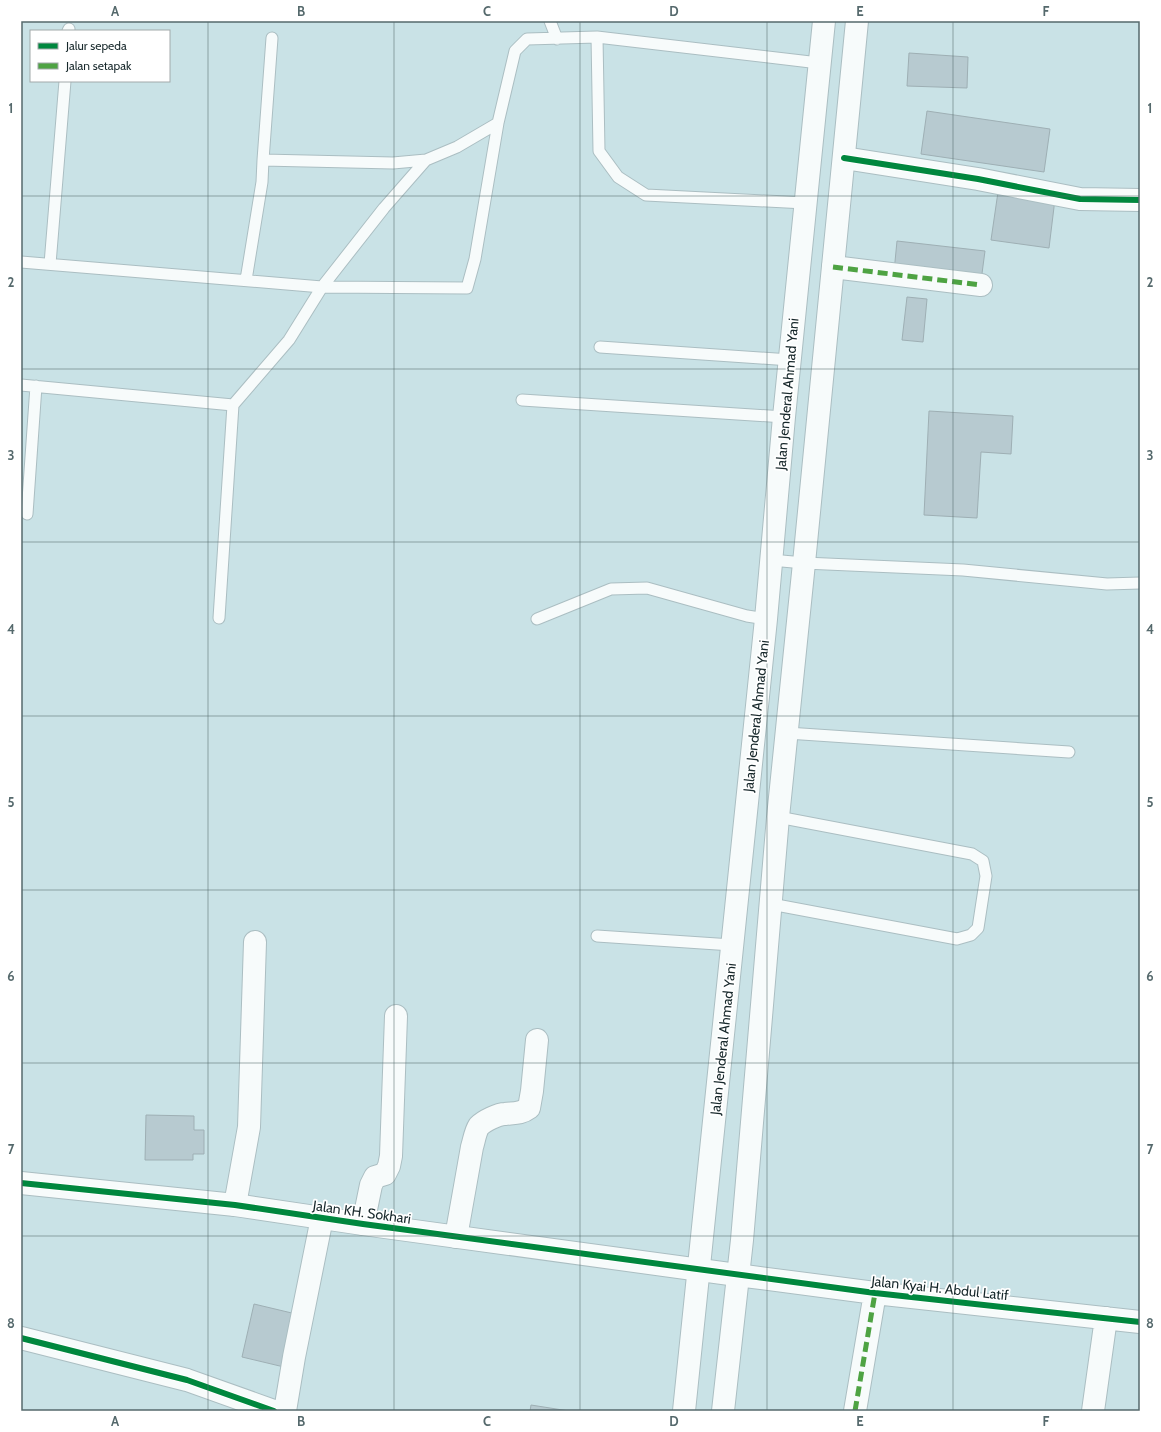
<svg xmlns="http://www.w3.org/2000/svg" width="1161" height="1432" viewBox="0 0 1161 1432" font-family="Cabin,sans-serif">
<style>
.building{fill:#b7cad0;stroke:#9eafb4}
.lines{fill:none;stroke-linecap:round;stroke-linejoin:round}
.service-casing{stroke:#abbec2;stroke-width:13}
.minor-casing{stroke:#abbec2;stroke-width:24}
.tertiary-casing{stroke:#abbec2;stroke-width:24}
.secondary-casing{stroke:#abbec2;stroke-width:24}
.service{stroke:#f7fbfb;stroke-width:11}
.minor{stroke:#f7fbfb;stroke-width:22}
.tertiary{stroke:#f7fbfb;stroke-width:22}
.secondary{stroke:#f7fbfb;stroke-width:22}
.quiet{stroke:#4ea343;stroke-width:5;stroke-dasharray:10 5;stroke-linecap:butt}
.cycleway-casing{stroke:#fff;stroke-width:8}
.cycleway{stroke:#00873e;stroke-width:6}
.grid{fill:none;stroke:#55696c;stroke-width:1;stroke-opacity:0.55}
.labels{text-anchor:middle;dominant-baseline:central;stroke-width:3.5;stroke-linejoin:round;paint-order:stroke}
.street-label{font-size:14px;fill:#17282b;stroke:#fff}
.neatline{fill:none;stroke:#55696c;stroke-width:1.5}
.grid-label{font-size:13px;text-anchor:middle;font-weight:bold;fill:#55696c}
</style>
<rect width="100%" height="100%" fill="#c9e2e6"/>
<path class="building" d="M909 53 968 57 967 88 907 86Z
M927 111 1050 129 1044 172 921 154Z
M998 192 1055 199 1049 248 991 240Z
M897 241 985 251 981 281 894 272Z
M907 297 927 299 923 342 902 340Z
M929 411 1013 416 1011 454 981 452 977 518 924 515Z
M146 1115 194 1116V1130H204V1154H193V1160H145Z
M254 1304 296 1314 284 1367 242 1357Z
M531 1405 569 1411H530Z"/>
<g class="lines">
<defs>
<path id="service" d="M550 21 557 39
M68 31 69 29
M597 37 599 151 618 177 646 195 805 203
M263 160 272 38
M21 262 322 287 467 288 475 259 498 123
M50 264 65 81
M246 280 262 182 263 160 393 163 426 160 457 147 498 123 515 51 527 39 597 37 819 63
M600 347 790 360
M21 385 233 405 289 340 322 287 384 208 426 160
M522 400 784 417
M27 514 36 386
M771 560 804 563 963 570 1107 584 1140 583
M219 618 233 405
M537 619 611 589 647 588 747 616 766 619
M787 733 1069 752
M771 904 957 939 971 935 978 928 986 876 983 861 972 854 778 817
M597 936 732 945"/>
<path id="minor" d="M844 158 978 179 1080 199 1140 200
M833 267 981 285
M235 1205 249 1127 255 942
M363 1224 371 1185 375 1177 385 1174 389 1166 391 1156 396 1016
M456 1237 472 1147C474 1141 475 1132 479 1126 484 1121 498 1114 505 1114 514 1113 521 1114 529 1108L532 1091 537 1040
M737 1275 875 1293 1140 1322
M21 1338 187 1380 274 1411
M285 1411 294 1357 322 1218
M855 1411 875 1293
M1093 1411 1106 1318"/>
<path id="tertiary" d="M21 1183 235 1205 363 1224 737 1275"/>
<path id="secondary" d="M684 1411 766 619 784 417 824 21
M723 1411 742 1240 778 817 804 563 857 21"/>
</defs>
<use href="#service" class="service-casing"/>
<use href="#minor" class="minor-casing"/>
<use href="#tertiary" class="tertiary-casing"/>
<use href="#secondary" class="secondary-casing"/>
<use href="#service" class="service"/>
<use href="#minor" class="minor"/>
<use href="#tertiary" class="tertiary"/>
<use href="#secondary" class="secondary"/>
<path class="quiet" d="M833 267 981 285
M855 1411 875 1293"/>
<defs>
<path id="cycleway" d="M844 158 978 179 1080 199 1140 200
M21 1183 235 1205 363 1224 875 1293 1140 1322
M21 1338 187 1380 274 1411"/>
</defs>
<use href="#cycleway" class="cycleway-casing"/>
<use href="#cycleway" class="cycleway"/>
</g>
<path class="grid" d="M208 21V1411M394 21V1411M580 21V1411M767 21V1411M953 21V1411M21 196H1140M21 369H1140M21 542H1140M21 716H1140M21 890H1140M21 1063H1140M21 1236H1140"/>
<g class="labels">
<g class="street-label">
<text transform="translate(787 394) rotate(-85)">Jalan Jenderal Ahmad Yani</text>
<text transform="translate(756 716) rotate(-84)">Jalan Jenderal Ahmad Yani</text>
<text transform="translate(723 1039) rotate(-84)">Jalan Jenderal Ahmad Yani</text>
<text transform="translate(362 1212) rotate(8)">Jalan KH. Sokhari</text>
<text transform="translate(940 1288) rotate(6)">Jalan Kyai H. Abdul Latif</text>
</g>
</g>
<rect width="1161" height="1432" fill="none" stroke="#ffffff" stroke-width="44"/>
<rect x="30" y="30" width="140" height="52" fill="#ffffff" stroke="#a2a9aa"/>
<rect x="38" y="43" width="20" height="6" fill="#00873e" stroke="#a2a9aa"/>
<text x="66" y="50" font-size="12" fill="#17282b">Jalur sepeda</text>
<rect x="38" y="63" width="20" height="6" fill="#4ea343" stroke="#a2a9aa"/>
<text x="66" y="70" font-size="12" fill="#17282b">Jalan setapak</text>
<rect x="22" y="22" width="1117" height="1388" class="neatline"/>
<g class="grid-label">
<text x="115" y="16">A</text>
<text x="301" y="16">B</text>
<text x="487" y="16">C</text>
<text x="674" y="16">D</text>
<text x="860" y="16">E</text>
<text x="1046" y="16">F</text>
<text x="11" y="113">1</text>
<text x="1150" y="113">1</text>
<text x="11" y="287">2</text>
<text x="1150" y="287">2</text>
<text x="11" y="460">3</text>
<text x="1150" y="460">3</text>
<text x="11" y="634">4</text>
<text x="1150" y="634">4</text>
<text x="11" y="807">5</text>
<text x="1150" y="807">5</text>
<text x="11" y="981">6</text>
<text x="1150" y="981">6</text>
<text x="11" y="1154">7</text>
<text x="1150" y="1154">7</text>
<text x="11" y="1328">8</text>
<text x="1150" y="1328">8</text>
<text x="115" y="1426">A</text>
<text x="301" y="1426">B</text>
<text x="487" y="1426">C</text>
<text x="674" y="1426">D</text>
<text x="860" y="1426">E</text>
<text x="1046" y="1426">F</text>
</g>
</svg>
